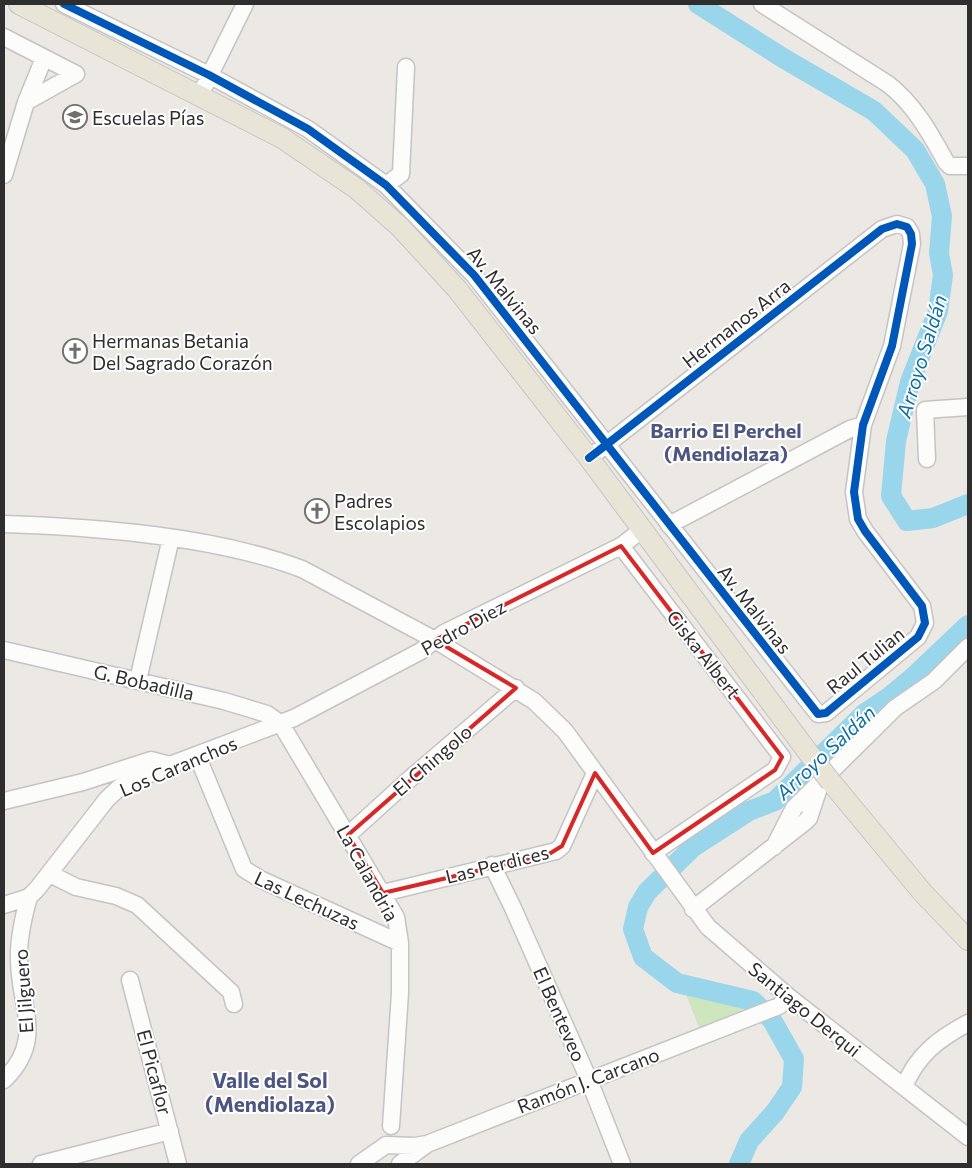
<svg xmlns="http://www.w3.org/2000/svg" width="972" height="1168" viewBox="0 0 972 1168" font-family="Commissioner,sans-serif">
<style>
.green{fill:#cee6be}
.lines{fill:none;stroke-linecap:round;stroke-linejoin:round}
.river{stroke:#99d6ec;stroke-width:20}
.minor-casing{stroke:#c5c4c5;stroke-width:19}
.major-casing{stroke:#c6c5c4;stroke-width:22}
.minor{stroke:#fcfcfb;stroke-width:16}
.major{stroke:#e8e4d6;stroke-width:20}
.major-bridge-casing{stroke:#c6c5c4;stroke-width:22;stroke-linecap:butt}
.major-bridge{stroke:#e8e4d6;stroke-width:20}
.cycleway-casing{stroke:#fff;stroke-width:11}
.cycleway{stroke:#0057b8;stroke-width:8}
.marked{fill:none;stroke:#d62828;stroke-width:4;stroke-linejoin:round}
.labels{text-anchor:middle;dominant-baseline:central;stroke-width:4;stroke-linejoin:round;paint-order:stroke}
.poi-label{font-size:19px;fill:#2e2e2e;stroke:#fff;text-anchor:start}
.street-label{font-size:19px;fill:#2e2e2e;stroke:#fff}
.water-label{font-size:20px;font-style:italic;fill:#0d6fa3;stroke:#fff}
.neighbourhood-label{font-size:20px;font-weight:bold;fill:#4d5680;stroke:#fff}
.quarter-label{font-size:21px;font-weight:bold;fill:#4d5680;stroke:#fff}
</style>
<rect width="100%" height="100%" fill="#ece8e4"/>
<path class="green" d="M683 987 733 997 744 1012 700 1030Z"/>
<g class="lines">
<path class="river" d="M698 4 783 58 874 111 915 150 935 184 942 216 939 253 943 275 938 311 910 382 896 441 891 496 907 521 933 518 968 504
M739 1164 749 1141 775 1112 792 1087 794 1059 772 1020 753 1001 677 983 643 957 633 929 638 907 647 892 693 847 749 811 775 801 865 713 889 697 912 678 968 625"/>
<defs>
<path id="minor" d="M64 4 209 75 308 129 386 185 474 275 818 714 826 713 918 637 925 623 922 606 865 531 858 519 854 492 863 425 892 346 912 244 911 234 907 227 897 224 882 229 606 445 589 458
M762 4 888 84C914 104 930 133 946 162L950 166H968
M4 37 76 74
M44 58 26 102 76 74
M200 95 245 4
M4 175 26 102
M386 185 401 174 406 67
M927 459 925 410 968 407
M4 524C98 527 214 536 302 569L435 640 534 701 565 731 708 927 789 997 968 1137
M669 525 850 429 863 425
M621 546 782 757 775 770 653 853
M4 650 224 701 267 714 281 724 396 917 400 943V993L391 1126
M138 680 171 538
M197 755 244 869 262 880 400 943
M4 801 83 782 151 760 170 765
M348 835 412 777 516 688
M774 847 794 808 895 708 934 681 968 647
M492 865 513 908 589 1080 622 1164
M50 874 76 887 116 896 137 905 231 992 234 1004
M383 893 556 851 562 846 595 773
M4 905 29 897 37 889 107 799 120 787 170 765 294 718 421 651 444 633 621 546 643 529
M693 909 805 822 809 818 821 782
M130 980 178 1164
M4 1080C45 1040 20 1009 19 961 18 939 23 918 29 897
M904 1087C917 1055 938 1039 968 1023
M427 1144 779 1006 789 997
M41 1164 170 1131
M359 1164 386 1145 415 1146 427 1144 400 1164"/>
<path id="major" d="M19 4 282 138 357 189 400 227 457 289 589 458 807 751
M831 782 923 893 968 940"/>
</defs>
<use href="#minor" class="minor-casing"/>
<use href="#major" class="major-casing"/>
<use href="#minor" class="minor"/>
<use href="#major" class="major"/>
<defs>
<path id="major-bridge" d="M807 751 831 782"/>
</defs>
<use href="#major-bridge" class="major-bridge-casing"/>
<use href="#major-bridge" class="major-bridge"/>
<defs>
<path id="cycleway" d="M64 4 209 75 308 129 386 185 474 275 818 714 826 713 918 637 925 623 922 606 865 531 858 519 854 492 863 425 892 346 912 244 911 234 907 227 897 224 882 229 606 445 589 458"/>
</defs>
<use href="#cycleway" class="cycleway-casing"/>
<use href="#cycleway" class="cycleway"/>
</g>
<path class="marked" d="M621 546 782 757 775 770 653 853 595 773 562 846 549 854 383 893 348 835 516 688 435 640Z"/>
<defs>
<symbol id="school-ring" viewBox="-11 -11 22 22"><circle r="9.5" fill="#fff" stroke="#706f6e" stroke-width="1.5"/><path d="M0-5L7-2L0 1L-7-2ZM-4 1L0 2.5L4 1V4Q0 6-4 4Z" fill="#706f6e"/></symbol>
<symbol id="church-ring" viewBox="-11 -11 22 22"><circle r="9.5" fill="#fff" stroke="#706f6e" stroke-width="1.5"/><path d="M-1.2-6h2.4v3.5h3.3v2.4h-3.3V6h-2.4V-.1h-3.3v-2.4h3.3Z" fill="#706f6e"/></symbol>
</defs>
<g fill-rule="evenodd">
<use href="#school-ring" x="61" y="103" width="28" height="28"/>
<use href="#church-ring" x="61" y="337" width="28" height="28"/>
<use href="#church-ring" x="303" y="497" width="28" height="28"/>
</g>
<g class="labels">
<g class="poi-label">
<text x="92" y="117">Escuelas Pías</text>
<text x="92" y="340">Hermanas Betania<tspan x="92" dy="22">Del Sagrado Corazón</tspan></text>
<text x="334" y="500">Padres<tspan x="334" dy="22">Escolapios</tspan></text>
</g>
<g class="street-label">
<text transform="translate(505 290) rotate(51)">Av. Malvinas</text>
<text transform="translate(736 323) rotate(-38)">Hermanos Arra</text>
<text transform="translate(755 609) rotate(52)">Av. Malvinas</text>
<text transform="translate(463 627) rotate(-29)">Pedro Diez</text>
<text transform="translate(704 654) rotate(52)">Giska Albert</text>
<text transform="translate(865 660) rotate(-39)">Raul Tulian</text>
<text transform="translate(144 682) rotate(13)">G. Bobadilla</text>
<text transform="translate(432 760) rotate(-41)">El Chingolo</text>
<text transform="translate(178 766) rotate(-23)">Los Caranchos</text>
<text transform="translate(497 864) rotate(-14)">Las Perdices</text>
<text transform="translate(368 873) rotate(61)">La Calandria</text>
<text transform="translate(307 900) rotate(25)">Las Lechuzas</text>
<text transform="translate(23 991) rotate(-94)">El Jilguero</text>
<text transform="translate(805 1009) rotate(39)">Santiago Derqui</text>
<text transform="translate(560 1014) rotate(66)">El Benteveo</text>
<text transform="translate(155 1072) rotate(75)">El Picaflor</text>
<text transform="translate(588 1080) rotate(-21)">Ramón J. Carcano</text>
</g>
<g class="water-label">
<text transform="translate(921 356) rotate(-73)">Arroyo Saldán</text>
<text transform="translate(825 752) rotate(-43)">Arroyo Saldán</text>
</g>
<g class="neighbourhood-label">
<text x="726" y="430">Barrio El Perchel<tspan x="726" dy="23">(Mendiolaza)</tspan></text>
</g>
<g class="quarter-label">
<text x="270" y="1079">Valle del Sol<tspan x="270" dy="24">(Mendiolaza)</tspan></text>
</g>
</g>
<rect width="972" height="1168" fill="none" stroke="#2e2e2e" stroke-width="10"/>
</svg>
